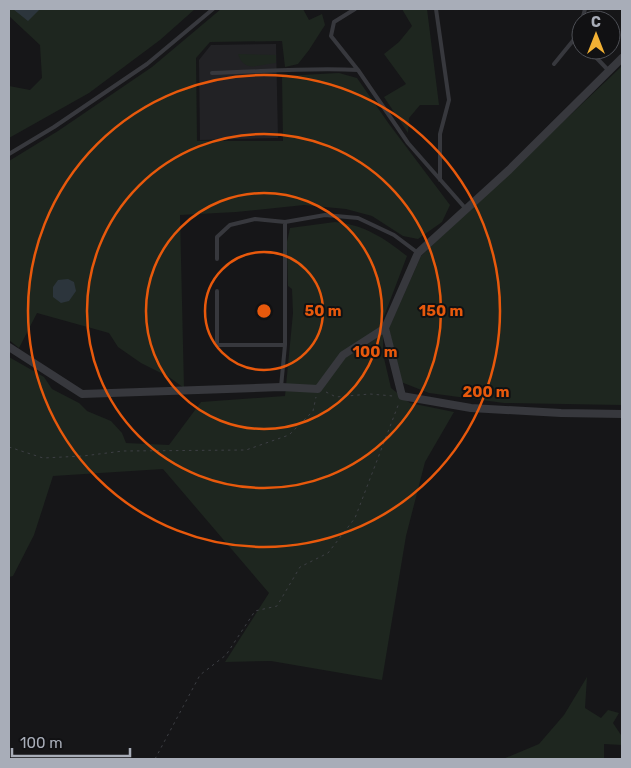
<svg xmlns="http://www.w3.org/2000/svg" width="631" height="768" viewBox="0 0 631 768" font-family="Rubik,sans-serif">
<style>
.built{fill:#222225}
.green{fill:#1e261f}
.water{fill:#2c353c}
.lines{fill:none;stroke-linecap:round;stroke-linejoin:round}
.path{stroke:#3d3f44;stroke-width:1;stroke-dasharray:2.5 4;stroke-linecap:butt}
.lane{stroke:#37383d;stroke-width:4}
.street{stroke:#37383d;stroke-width:8}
.ring{fill:none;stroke:#e8590c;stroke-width:2.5}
.centre{fill:#e8590c;stroke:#111113;stroke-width:2.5}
.ring-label{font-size:15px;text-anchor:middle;font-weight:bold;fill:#e8590c;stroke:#111113;stroke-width:4;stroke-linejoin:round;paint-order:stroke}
</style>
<rect width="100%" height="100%" fill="#161618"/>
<path class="built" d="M276 44 278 138 200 140 199 60 211 45Z"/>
<path class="green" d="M9 9H195L160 40 89 93 9 138V86L30 90 42 78 40 45 9 16Z
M221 9H303L309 20 322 14 325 25 309 50 298 64 285 67 282 41 210 42 196 58 197 141H283L282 76 339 73 357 78 389 124 450 205 442 222 418 239 403 236 372 216 346 209 304 205 236 212 180 215 184 388 169 377 141 363 118 347 109 333 37 313 19 348 9 340V161L58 131 152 67Z
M402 9H427L439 105H420L409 118 408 133 384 97 406 84 384 54 399 42 412 26Z
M238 54 276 55V63C258 64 245 74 238 54Z
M622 66V405L504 403 429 393 401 382 389 328 421 256Z
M335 222C365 225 384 238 407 256L383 319V354L391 388 410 403 454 412 425 462 406 536 382 680 271 661 225 662 269 593 163 469 53 476 34 535 13 576 9 577V357L44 377 52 389 79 403 87 411 111 421 122 433 126 443 169 445 201 402 285 396 293 313 292 289 288 286 287 242 290 228Z
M587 677 585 708 601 718 608 710 619 713 613 723 621 735 622 745 604 744V759H503L539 744 564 715Z"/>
<path class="water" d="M13 9H40L28 21Z
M68 279 74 282 76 291 69 301 61 303 53 297V287L58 280Z"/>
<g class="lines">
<path class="path" d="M326 392 336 397 370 394 393 396
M9 447 43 458 83 456 123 451 246 450 289 435 313 411 316 397
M155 759 200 675 226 655 255 611 277 606 300 567 328 553 355 518 399 403"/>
<path class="lane" d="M355 9 334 22 331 36 358 70 408 143 466 209
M436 9 449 100 440 134V180
M582 20 585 9
M589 50 609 71
M554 64 576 37 581 23
M212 73C261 72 309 67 358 70
M9 154 54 127 147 64 213 9
M217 259V237L230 225 255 219 285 222 325 215 358 218 394 235 418 253
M217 291V345H285
M281 387 285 345V222"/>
<path class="street" d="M622 58 509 170 418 253 385 328 402 396 471 408 561 413 622 414
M9 347 82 394 281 387 318 389 343 355 385 328"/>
</g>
<g class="ring">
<circle cx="264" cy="311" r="59"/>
<circle cx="264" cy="311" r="118"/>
<circle cx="264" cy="311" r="177"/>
<circle cx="264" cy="311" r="236"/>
</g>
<circle cx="264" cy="311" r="8" class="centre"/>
<g class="ring-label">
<text x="323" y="316">50 m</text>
<text x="441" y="316">150 m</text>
<text x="375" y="357">100 m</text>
<text x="486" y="397">200 m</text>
</g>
<rect width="631" height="768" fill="none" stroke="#a8adb8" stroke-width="20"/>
<g transform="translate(596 35)"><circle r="24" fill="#111113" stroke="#4d4f55"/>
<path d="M0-4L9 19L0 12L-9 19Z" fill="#f2b134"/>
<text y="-8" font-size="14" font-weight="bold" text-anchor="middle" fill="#a8adb8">С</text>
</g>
<path d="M12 748v8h118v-8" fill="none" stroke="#a8adb8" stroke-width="2.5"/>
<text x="20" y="748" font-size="15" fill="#a8adb8" stroke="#111113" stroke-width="4" paint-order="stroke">100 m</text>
</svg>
